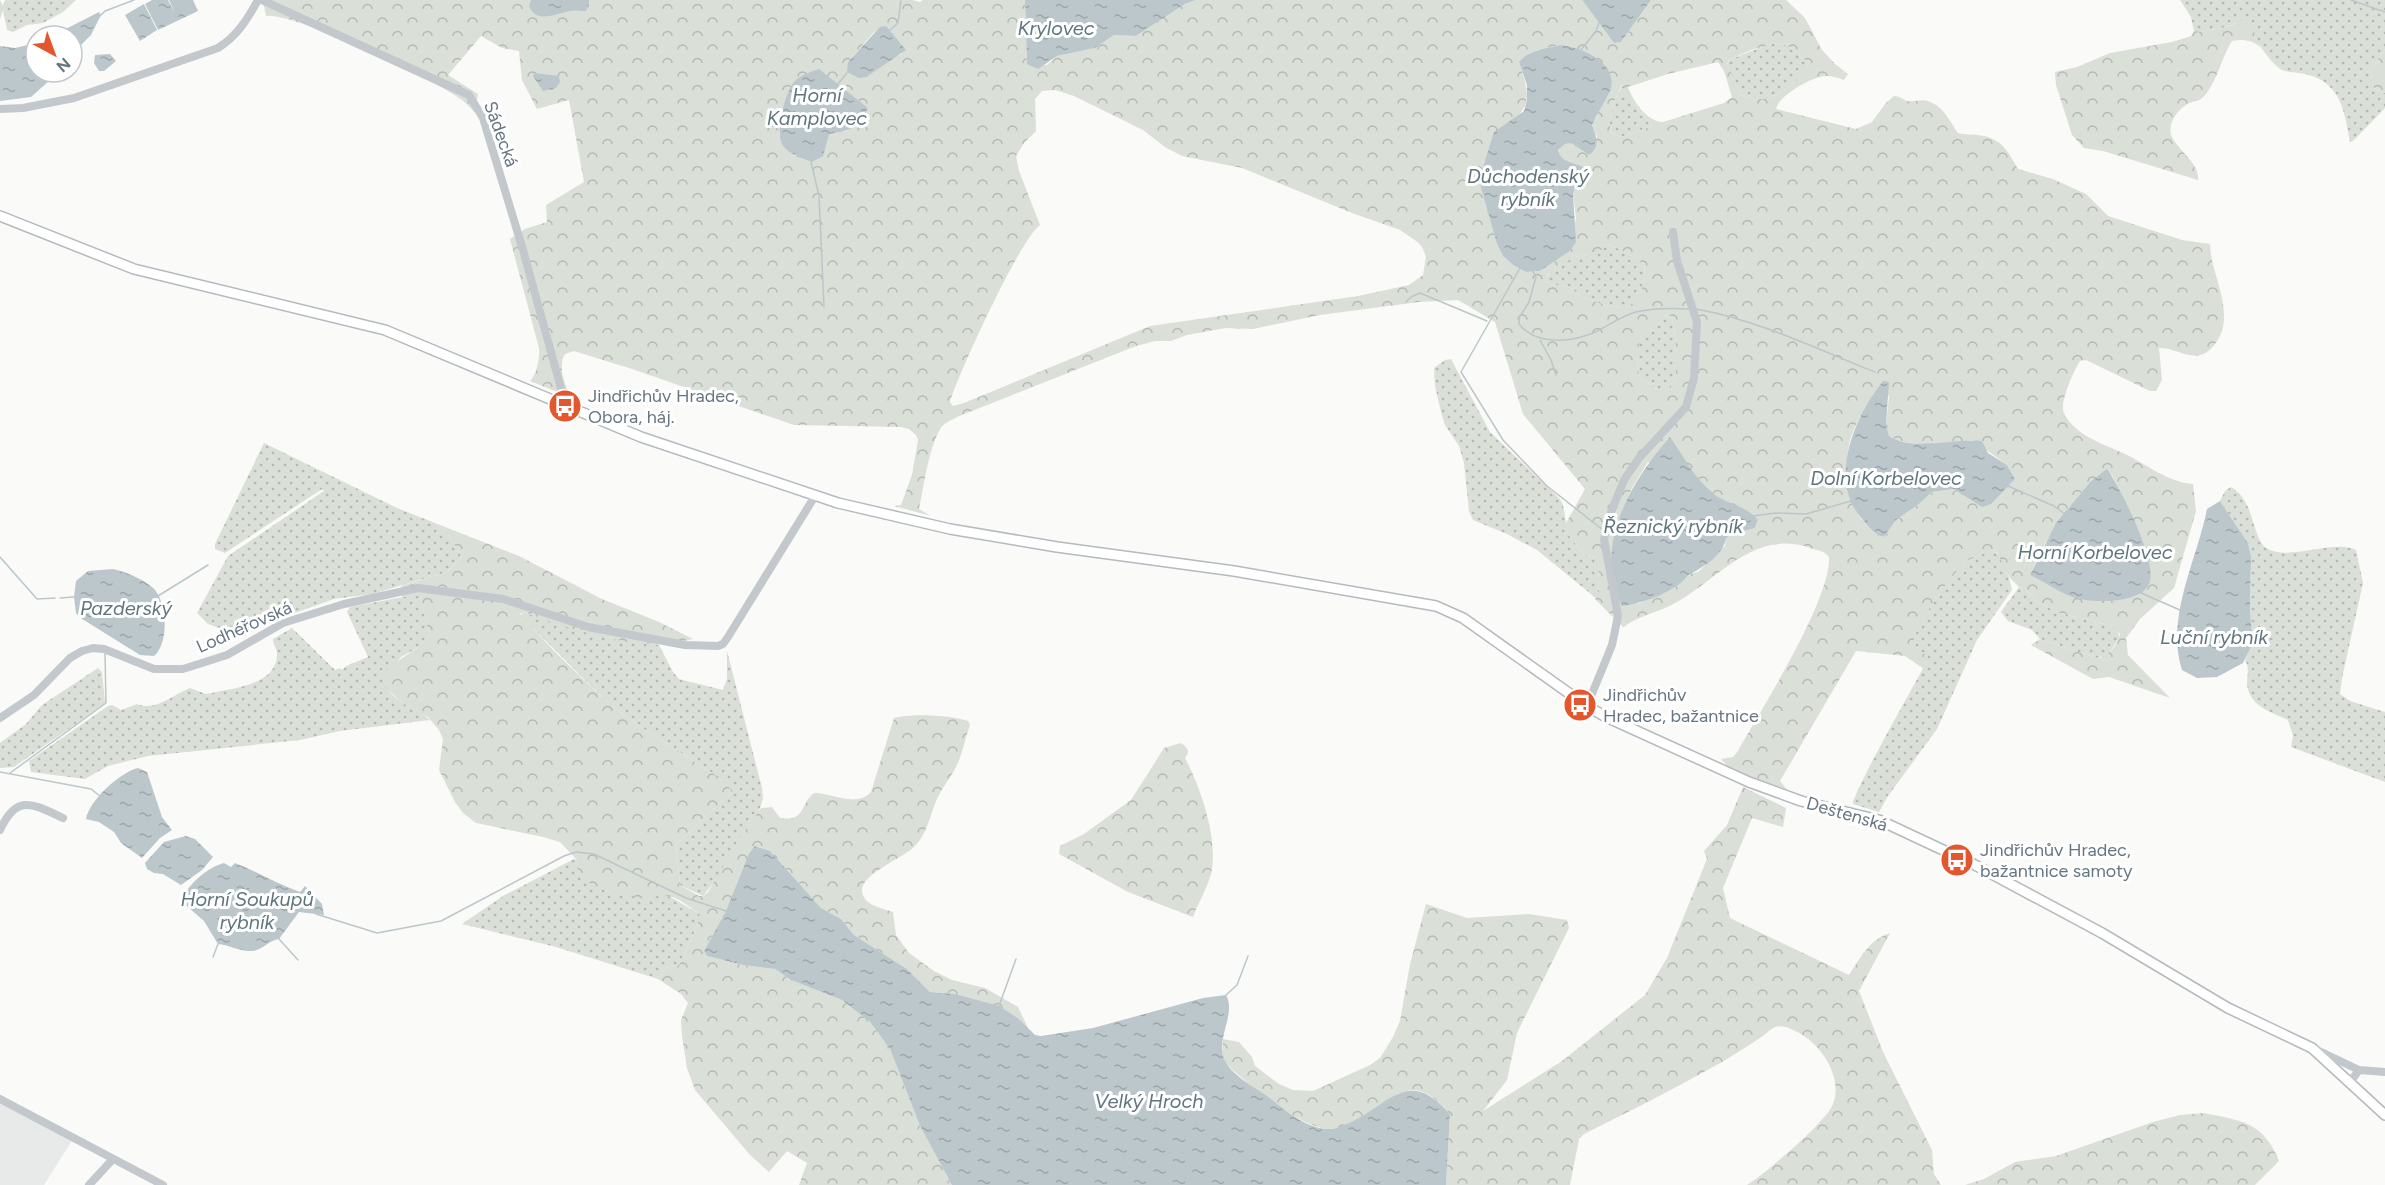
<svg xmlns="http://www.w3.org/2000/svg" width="2385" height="1185" viewBox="0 0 2385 1185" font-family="Figtree,sans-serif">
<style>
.built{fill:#e8e9e9}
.grass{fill:url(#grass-dots)}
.forest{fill:url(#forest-crowns);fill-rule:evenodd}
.water{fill:url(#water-ripples)}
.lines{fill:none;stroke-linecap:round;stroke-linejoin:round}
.stream{stroke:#bbc7cb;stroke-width:1.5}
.major-casing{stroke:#b5babe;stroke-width:12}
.minor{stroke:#c3c8cc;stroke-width:8}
.major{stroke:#fff;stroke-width:9}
.labels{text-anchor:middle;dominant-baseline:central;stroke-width:6;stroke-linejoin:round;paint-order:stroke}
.street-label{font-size:18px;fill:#657683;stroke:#fff}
.poi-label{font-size:18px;fill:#657683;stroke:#fff;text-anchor:start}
.water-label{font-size:20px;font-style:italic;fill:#60757c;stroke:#fff}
</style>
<defs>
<pattern id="grass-dots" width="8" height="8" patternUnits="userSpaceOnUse" patternTransform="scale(1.5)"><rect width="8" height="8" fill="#dadfd7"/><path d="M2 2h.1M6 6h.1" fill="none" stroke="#b4b9b4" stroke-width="1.8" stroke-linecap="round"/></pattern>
<pattern id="forest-crowns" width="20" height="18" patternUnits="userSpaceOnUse" patternTransform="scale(1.5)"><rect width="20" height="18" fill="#dadfd7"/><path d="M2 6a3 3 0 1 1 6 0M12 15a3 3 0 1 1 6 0" fill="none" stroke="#b4b9b4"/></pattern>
<pattern id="water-ripples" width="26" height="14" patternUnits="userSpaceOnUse" patternTransform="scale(1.5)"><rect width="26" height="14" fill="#bbc7cb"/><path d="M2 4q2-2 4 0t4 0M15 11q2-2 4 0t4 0" fill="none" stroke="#9ca6aa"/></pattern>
</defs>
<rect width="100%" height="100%" fill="#fafaf8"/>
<path class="built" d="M0 1102 73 1139 44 1185H0Z"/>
<path class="grass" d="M0 0 3 6 5 0H76L63 12 43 23 27 25 13 32 7 30 3 10 0 19Z
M2180 0H2385V49L2370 71 2374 88 2385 93V108L2353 141 2350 142C2345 113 2341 84 2309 75 2301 72 2290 73 2282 70 2271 65 2251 31 2241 20 2233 27 2204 33 2194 31L2191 17Z
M1776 43C1789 44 1800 54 1808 63 1808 76 1778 97 1765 99 1758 100 1748 97 1741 95L1727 65 1729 60 1764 46Z
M1623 85 1637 108 1652 126 1621 137 1611 133C1607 119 1615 96 1623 85Z
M1607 245 1620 249 1644 264C1646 279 1641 305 1624 308 1617 309 1589 300 1583 297 1577 294 1572 288 1567 286 1559 284 1552 287 1545 281 1548 271 1567 258 1578 256 1584 254 1588 257 1592 256 1600 255 1601 248 1607 245Z
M1667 315H1671C1676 330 1680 376 1670 389H1657L1640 378 1637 365 1639 335 1658 324Z
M1451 359 1490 432 1560 499 1563 505 1568 534 1584 555 1598 557 1599 595 1597 599 1537 550 1507 534 1473 520 1469 511 1464 463 1459 446 1445 425 1442 416 1435 386 1434 368 1445 360Z
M264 443 397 508 435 523 445 530 462 557 447 572 372 594 334 599 267 623 243 637 208 624 197 613 228 556 324 491 322 489 225 553 215 549V544Z
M2231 487C2256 501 2251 540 2268 549 2289 561 2335 539 2356 550L2363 583 2342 678 2340 694 2350 701 2385 712V782L2291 747 2293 736 2288 720C2271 712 2249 706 2247 684 2247 674 2250 669 2245 660L2253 642 2250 613 2251 556 2248 543 2220 501 2225 491Z
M1993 550C2005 559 2009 577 2012 590L1977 640 1937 729 1888 796 1879 812 1853 804C1852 794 1916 682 1926 663L1927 656 1911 647C1915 625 1950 574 1967 561 1974 557 1986 552 1993 550Z
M2019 587 2024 588 2036 601 2059 613 2113 626 2118 630 2119 638 2108 655 2096 658 2040 639 2032 630 2008 621 2001 612Z
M413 595H420L429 636 417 648 401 657 384 679C388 702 416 706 430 720L340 731 300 740 148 756 108 766 85 779 31 772 29 761 108 706 112 705 121 710 137 704C156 712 172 695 190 688L206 694 212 693C234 688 275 685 277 656 278 649 273 645 273 639L292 628 335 670 340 668 342 670 346 666 368 657 347 612 350 607Z
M522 612 593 634 659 645 673 672 679 679 723 690 727 679V651L762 788 763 799 758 814 739 839 718 877 703 896 680 885 676 845 733 791 714 774 644 729 608 703 521 616Z
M98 668 102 672 105 703 103 705 14 767 0 768V743L26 724 42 705Z
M574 859 577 860 579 873 583 879 607 891 665 894 700 914 697 927 679 965 665 968 658 979 556 947 462 924 503 896Z"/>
<path class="forest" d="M263 0H531L529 5 569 11H586L589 6V0H912L920 2 923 0H1025L1027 64 1047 65 1057 56 1095 48 1114 35 1136 36 1185 4 1196 0H1582L1614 43 1621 42 1651 0H1786L1805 18 1822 50 1835 64 1848 74 1844 80C1838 78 1832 76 1826 76 1813 76 1778 96 1776 109L1856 129 1872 122 1885 104 1894 96C1901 96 1902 100 1908 101 1914 102 1921 99 1928 101 1944 107 1949 120 1958 133 1964 135 1971 134 1978 135 2002 138 2007 150 2018 169L2053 179 2086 194 2108 216 2182 240 2210 244C2210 274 2238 315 2215 344 2211 349 2206 354 2200 355 2186 358 2173 347 2159 348L2162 380 2156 391H2150L2086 360 2080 361C2074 370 2059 403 2064 413 2066 419 2074 427 2079 431 2092 441 2110 447 2125 454 2146 464 2169 483 2193 484L2196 511 2174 588 2140 619 2126 638 2128 655 2170 698 2109 677 2093 679 2031 645 2040 639 2096 658C2108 658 2117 646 2120 634L2113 626 2059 613 2036 601 2024 588 2019 587 2010 578 1997 553 1993 550C1986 553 1974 557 1967 561 1950 575 1915 625 1912 647L1928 656 1924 669 1905 656 1856 651 1780 781 1787 790 1729 768 1721 759 1733 757 1738 751C1761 710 1831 600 1829 557 1824 551 1820 551 1813 549 1756 527 1722 576 1677 602 1660 612 1640 615 1623 627L1595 599 1599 595 1598 557 1584 555 1568 534 1565 525 1585 489 1523 414 1495 322 1458 300 1419 302 1320 315 1253 329 1226 328 1187 335 1171 341H1155L1136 346 957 417C950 421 943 423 939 431 928 452 924 486 919 509L931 516 894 506 901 505 912 475 918 440 916 435 909 429 901 427 794 425 632 369 574 351 565 354C557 365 565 394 577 400L530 381C537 374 540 358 539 348L510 239 525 229 547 222 546 205 584 182 569 100 537 109 522 80 519 51 502 48 481 36 448 75 478 94 475 113C471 108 467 104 462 100 437 81 292 11 266 16ZM886 26 902 54 894 57 881 66 848 62 874 32ZM1776 43C1789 44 1800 54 1808 63 1808 76 1778 97 1765 99 1758 100 1748 97 1741 95L1727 64 1729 60 1751 50ZM1560 45 1587 53 1610 89 1592 125 1597 137 1589 155 1571 143 1565 144 1558 150C1561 161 1567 163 1577 164L1581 177 1573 194 1576 218 1570 251 1540 271 1526 272 1513 265 1503 256 1497 244 1487 205 1502 126C1535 109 1529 93 1519 62 1527 51 1547 48 1560 45ZM1718 62 1724 71 1732 97 1724 103 1663 122C1647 122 1633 101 1628 87L1668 74ZM819 70 868 108 847 131 829 134 795 156 782 145 779 133ZM1622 85 1637 108 1652 126 1621 137 1611 133C1607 119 1615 97 1622 85ZM1055 90 1074 96 1143 130 1165 147 1182 156 1242 168 1352 213 1400 230 1419 243 1423 249 1426 257 1423 275 1409 285 1358 296 1150 326 964 403 953 406 950 402C958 375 1020 239 1040 225L1019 171 1016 156 1024 143 1036 131 1035 99 1042 91ZM1607 245 1620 249 1644 264C1646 279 1641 305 1623 308 1617 309 1589 300 1583 297 1577 294 1572 288 1567 286 1559 284 1552 287 1545 281L1548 274C1568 268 1567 250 1594 257ZM1667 315H1671C1676 330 1680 376 1670 389H1657L1640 378 1637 365 1640 335 1658 324ZM1883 381 1889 397 1886 424 1889 436C1909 449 1950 443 1973 440L2007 465 2015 479 2008 485 1975 503 1953 489 1932 492 1919 504 1896 520 1884 537C1875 535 1869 528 1863 521 1846 502 1843 461 1851 437 1857 420 1872 395 1883 381ZM1648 462 1690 469C1699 480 1708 491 1721 499 1737 508 1745 506 1758 521L1755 528 1732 534 1726 538 1725 546 1698 572 1692 573 1672 589 1637 604 1623 509 1632 488ZM2112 475 2125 502 2080 599 2030 575 2042 548 2069 507 2090 482Z
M2241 20 2254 31V37L2259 42 2260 47C2252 40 2242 39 2232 41 2222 56 2215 88 2202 98 2198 102 2193 101 2189 103 2178 109 2166 124 2172 137 2178 150 2200 164 2198 180L2103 151 2084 148 2072 135 2056 85 2055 72 2077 67 2110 53 2172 42 2191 36 2194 31C2204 33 2234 27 2241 20Z
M2385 49V93L2374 88 2370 71Z
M435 523 519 556 602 599 659 622 693 639C683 641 672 644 661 644 626 647 560 626 526 613L522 612 520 614 555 652 608 703 644 729 714 774 733 791 676 845 680 885 699 896H703L708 892 739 839 761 808 772 807 780 818C806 822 799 805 814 793 833 793 856 808 871 792L894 718C910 713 952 715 968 721L970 725C965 739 962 756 955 769 949 780 941 789 936 801 930 816 927 834 914 847 904 857 861 875 862 890 862 905 882 908 893 912L896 935 909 953 934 971 952 980 985 988 1018 1007 1029 1030 1019 1019 955 994 930 992 907 969 854 935 841 919 821 908 770 851 756 846 726 911 704 951 707 956 743 965 775 969 791 980 842 1000 870 1022 890 1049 920 1126 952 1185H799L807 1163 787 1151 769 1172 750 1155 695 1090 687 1068 682 1036 681 1020 688 1003 681 994 658 979 665 968 679 965 697 927 700 914C684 904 668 887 650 900L607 891 583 880 578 873 577 860 560 842 543 837 476 823 463 813 455 802 439 770 443 739 439 730 428 717 408 707 398 699 387 689 384 682V674L389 667 417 648 429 636 420 595 402 597 401 586 447 572 462 557 445 530Z
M1181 743 1187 748 1188 753 1185 758C1201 788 1219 841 1211 874 1207 889 1198 903 1193 917L1128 892 1059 854 1060 846 1084 834 1131 800 1164 748Z
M1743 787 1786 808 1783 827 1752 818 1723 888 1730 918 1849 975C1861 957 1869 940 1890 933L1859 991 1884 1054 1932 1150 1934 1174 1941 1185H1747C1764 1175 1828 1120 1833 1104 1844 1075 1818 1040 1793 1030 1788 1027 1781 1025 1775 1027 1770 1029 1765 1035 1760 1038 1748 1046 1735 1054 1722 1062 1676 1088 1630 1111 1584 1134L1579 1139 1570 1185H1446L1450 1114C1407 1063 1389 1108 1347 1124 1341 1126 1335 1129 1329 1129 1299 1128 1248 1084 1225 1063L1222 1054 1223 1039 1239 1042 1252 1057 1255 1066 1279 1084 1293 1090 1313 1091 1370 1065 1380 1058 1393 1037 1400 1021 1410 964 1426 904 1467 918 1529 914 1567 920 1569 928 1517 1033 1507 1080 1483 1111 1562 1061 1645 995 1667 958 1707 859 1704 851 1727 825Z
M2203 1113C2240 1120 2264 1122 2279 1161L2255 1185H1965L1984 1179 2015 1162 2056 1156 2153 1122 2180 1115Z"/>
<path class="water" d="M152 0H168L175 14 169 0H193L198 11 158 30 145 4Z
M531 0H589V6L586 11C579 11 573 10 566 12 553 15 534 23 529 5Z
M1025 0H1196L1185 4 1136 36 1114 35 1095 48 1057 56 1038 69 1027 64Z
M1582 0H1651L1621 42 1614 43Z
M144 4 157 30 140 41 125 15Z
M99 12 101 15 91 35 75 51 72 58V36H52Z
M886 26 906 50 866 77 859 78 847 72 848 62 880 27Z
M36 43V72H59L31 97 0 101V46L15 48Z
M1560 45C1581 47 1620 63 1610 91 1605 102 1597 113 1592 125 1597 137 1600 147 1589 155L1571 143 1565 144 1558 150C1562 164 1572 161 1583 167L1573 194 1576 242 1570 251 1540 271 1526 272 1513 265 1503 256 1497 244 1479 180 1494 132 1524 111 1527 100V85L1519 62C1527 51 1547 48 1560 45Z
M110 54 116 61 104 71H99L94 63 95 55Z
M819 69 868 108C858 128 850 131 829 134L823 156 812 162C802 158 790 155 783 146 774 134 785 93 794 82 800 75 811 72 819 69Z
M534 73 559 76 560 82 556 88 543 91 533 76Z
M1883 381 1889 382 1886 424 1889 436C1914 452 1954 438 1982 441L1988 453 2007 465 2015 479 1991 504 1982 507 1953 489 1932 492 1919 504 1896 520 1884 537C1875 535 1869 528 1863 520 1827 481 1854 417 1883 381Z
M1670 437C1684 457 1694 478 1714 494 1730 506 1744 504 1758 520L1755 528 1732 534 1726 538C1724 554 1705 566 1692 573 1687 575 1683 582 1678 585 1662 596 1642 603 1622 606 1592 546 1631 481 1670 437Z
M2107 469C2120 487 2159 564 2149 584 2140 603 2097 603 2080 599 2062 595 2046 582 2030 575L2056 523 2090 482Z
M2220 501 2248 543 2251 556 2250 612 2253 643 2243 663 2217 677 2197 678 2182 670C2165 618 2197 560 2207 509Z
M113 569C126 572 141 578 152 587 167 599 170 643 154 656L140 655 79 617 76 613 74 597 76 581 88 571Z
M138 768 147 772 162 817 172 830 160 838 142 858 121 843 114 832 99 822 86 819C89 801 120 772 138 768Z
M186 836 195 839 213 857 202 870 181 885 163 874 154 873 147 869 145 863 164 842Z
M755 846 770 851 821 908 841 919 854 935 907 969 930 992 955 994 999 1006 1019 1019 1035 1035 1041 1036 1093 1028 1203 998 1226 995C1237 1014 1214 1041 1225 1061 1232 1075 1254 1087 1267 1096 1285 1110 1306 1130 1331 1129 1335 1129 1340 1126 1344 1125 1387 1109 1406 1063 1450 1114L1446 1185H952L920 1126 890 1049 870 1022 842 1000 791 980 775 969 743 965 707 956 704 951 726 911 749 854Z
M224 863 231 867 235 863C258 872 277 884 300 892L305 886 322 904 324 915 299 912 279 939C269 940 263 950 252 951 240 952 230 945 218 944L204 921 181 901C187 885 208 867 224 863Z"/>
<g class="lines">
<path class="stream" d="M2351 0 2385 12
M100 16 105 11 134 0
M889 31 898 23 901 0
M1580 51 1596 31 1599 23
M837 85 847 73
M811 162 819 196 824 307
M1520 268 1461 372 1503 440 1547 486 1603 530
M1532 270 1536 277 1529 302 1519 318V324C1536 346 1571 342 1593 333 1608 326 1621 316 1636 312 1654 308 1670 308 1688 309
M1406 302 1411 297 1420 293 1487 321
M1696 309C1758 320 1817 349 1875 372
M1540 340 1551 360 1556 375
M2008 486 2054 506 2065 514
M1753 516 1776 513 1806 514 1851 501
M0 557 37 599 55 598
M2142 592 2141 593 2180 610
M158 596 208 565
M60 598 74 597
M0 772 91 789 100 796
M10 773 106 703 105 654
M316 914 377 933 441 921 564 856 576 852 594 854 686 898 726 911
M279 939 298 960
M213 957 218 944
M1226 995 1237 985 1248 956
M999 1006 1016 959"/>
<defs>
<path id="major" d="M0 216 134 269 385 330 641 437 838 503 950 529 1057 547 1234 571 1436 606 1463 618 1587 706 1606 717 1749 782 1801 801 1879 820 1975 865 2102 933 2228 1008 2312 1048 2385 1115"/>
</defs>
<use href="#major" class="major-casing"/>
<path class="minor" d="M262 0 469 95 483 118 523 250 565 403
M0 109 23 108 74 98 218 48C237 36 247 20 258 0
M1587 706 1612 645 1618 616 1604 539 1611 512 1624 480 1639 458 1686 407 1694 378 1697 322 1677 261 1673 232
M0 718 34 695 70 658 82 651 93 648 104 649 154 669H183L227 655 283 623 344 604 418 588 503 599 588 627 685 645 718 646 723 644 728 637 815 496
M0 830C17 793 33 804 63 818
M2317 1050 2359 1070
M2350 1082 2359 1070 2385 1072
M0 1099 163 1185
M89 1185 113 1159"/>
<use href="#major" class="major"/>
</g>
<defs>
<symbol id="bus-disc" viewBox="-11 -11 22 22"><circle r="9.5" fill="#e4572e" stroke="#fff"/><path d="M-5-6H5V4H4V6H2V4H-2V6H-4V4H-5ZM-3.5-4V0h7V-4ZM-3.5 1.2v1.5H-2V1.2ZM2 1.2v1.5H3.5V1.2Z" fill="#fff"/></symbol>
</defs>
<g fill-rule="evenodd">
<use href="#bus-disc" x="546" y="387" width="38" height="38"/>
<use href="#bus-disc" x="1561" y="686" width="38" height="38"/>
<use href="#bus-disc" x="1938" y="841" width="38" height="38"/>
</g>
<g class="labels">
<g class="street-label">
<text transform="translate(501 134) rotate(70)">Sádecká</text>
<text transform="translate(244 627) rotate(-24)">Lodhéřovská</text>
<text transform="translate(1847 814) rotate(16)">Deštenská</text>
</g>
<g class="poi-label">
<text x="588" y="396">Jindřichův Hradec,<tspan x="588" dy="21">Obora, háj.</tspan></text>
<text x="1603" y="695">Jindřichův<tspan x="1603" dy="21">Hradec, bažantnice</tspan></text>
<text x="1980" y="850">Jindřichův Hradec,<tspan x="1980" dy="21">bažantnice samoty</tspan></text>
</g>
<g class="water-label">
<text x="1056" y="28">Krylovec</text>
<text x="817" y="95">Horní<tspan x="817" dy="23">Kamplovec</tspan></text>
<text x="1528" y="176">Důchodenský<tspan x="1528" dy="23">rybník</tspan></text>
<text x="1886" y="478">Dolní Korbelovec</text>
<text x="1673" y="526">Řeznický rybník</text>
<text x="2095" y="552">Horní Korbelovec</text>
<text x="126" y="608">Pazderský</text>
<text x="2214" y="637">Luční rybník</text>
<text x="247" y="899">Horní Soukupů<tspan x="247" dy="23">rybník</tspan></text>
<text x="1149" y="1101">Velký Hroch</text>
</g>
</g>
<g transform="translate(54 54) rotate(139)"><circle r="28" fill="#ffffff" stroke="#c1c8cd" stroke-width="1.5"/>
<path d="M0-4.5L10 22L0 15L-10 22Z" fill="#e4572e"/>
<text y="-9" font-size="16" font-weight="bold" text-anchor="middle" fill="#657683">N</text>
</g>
</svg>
